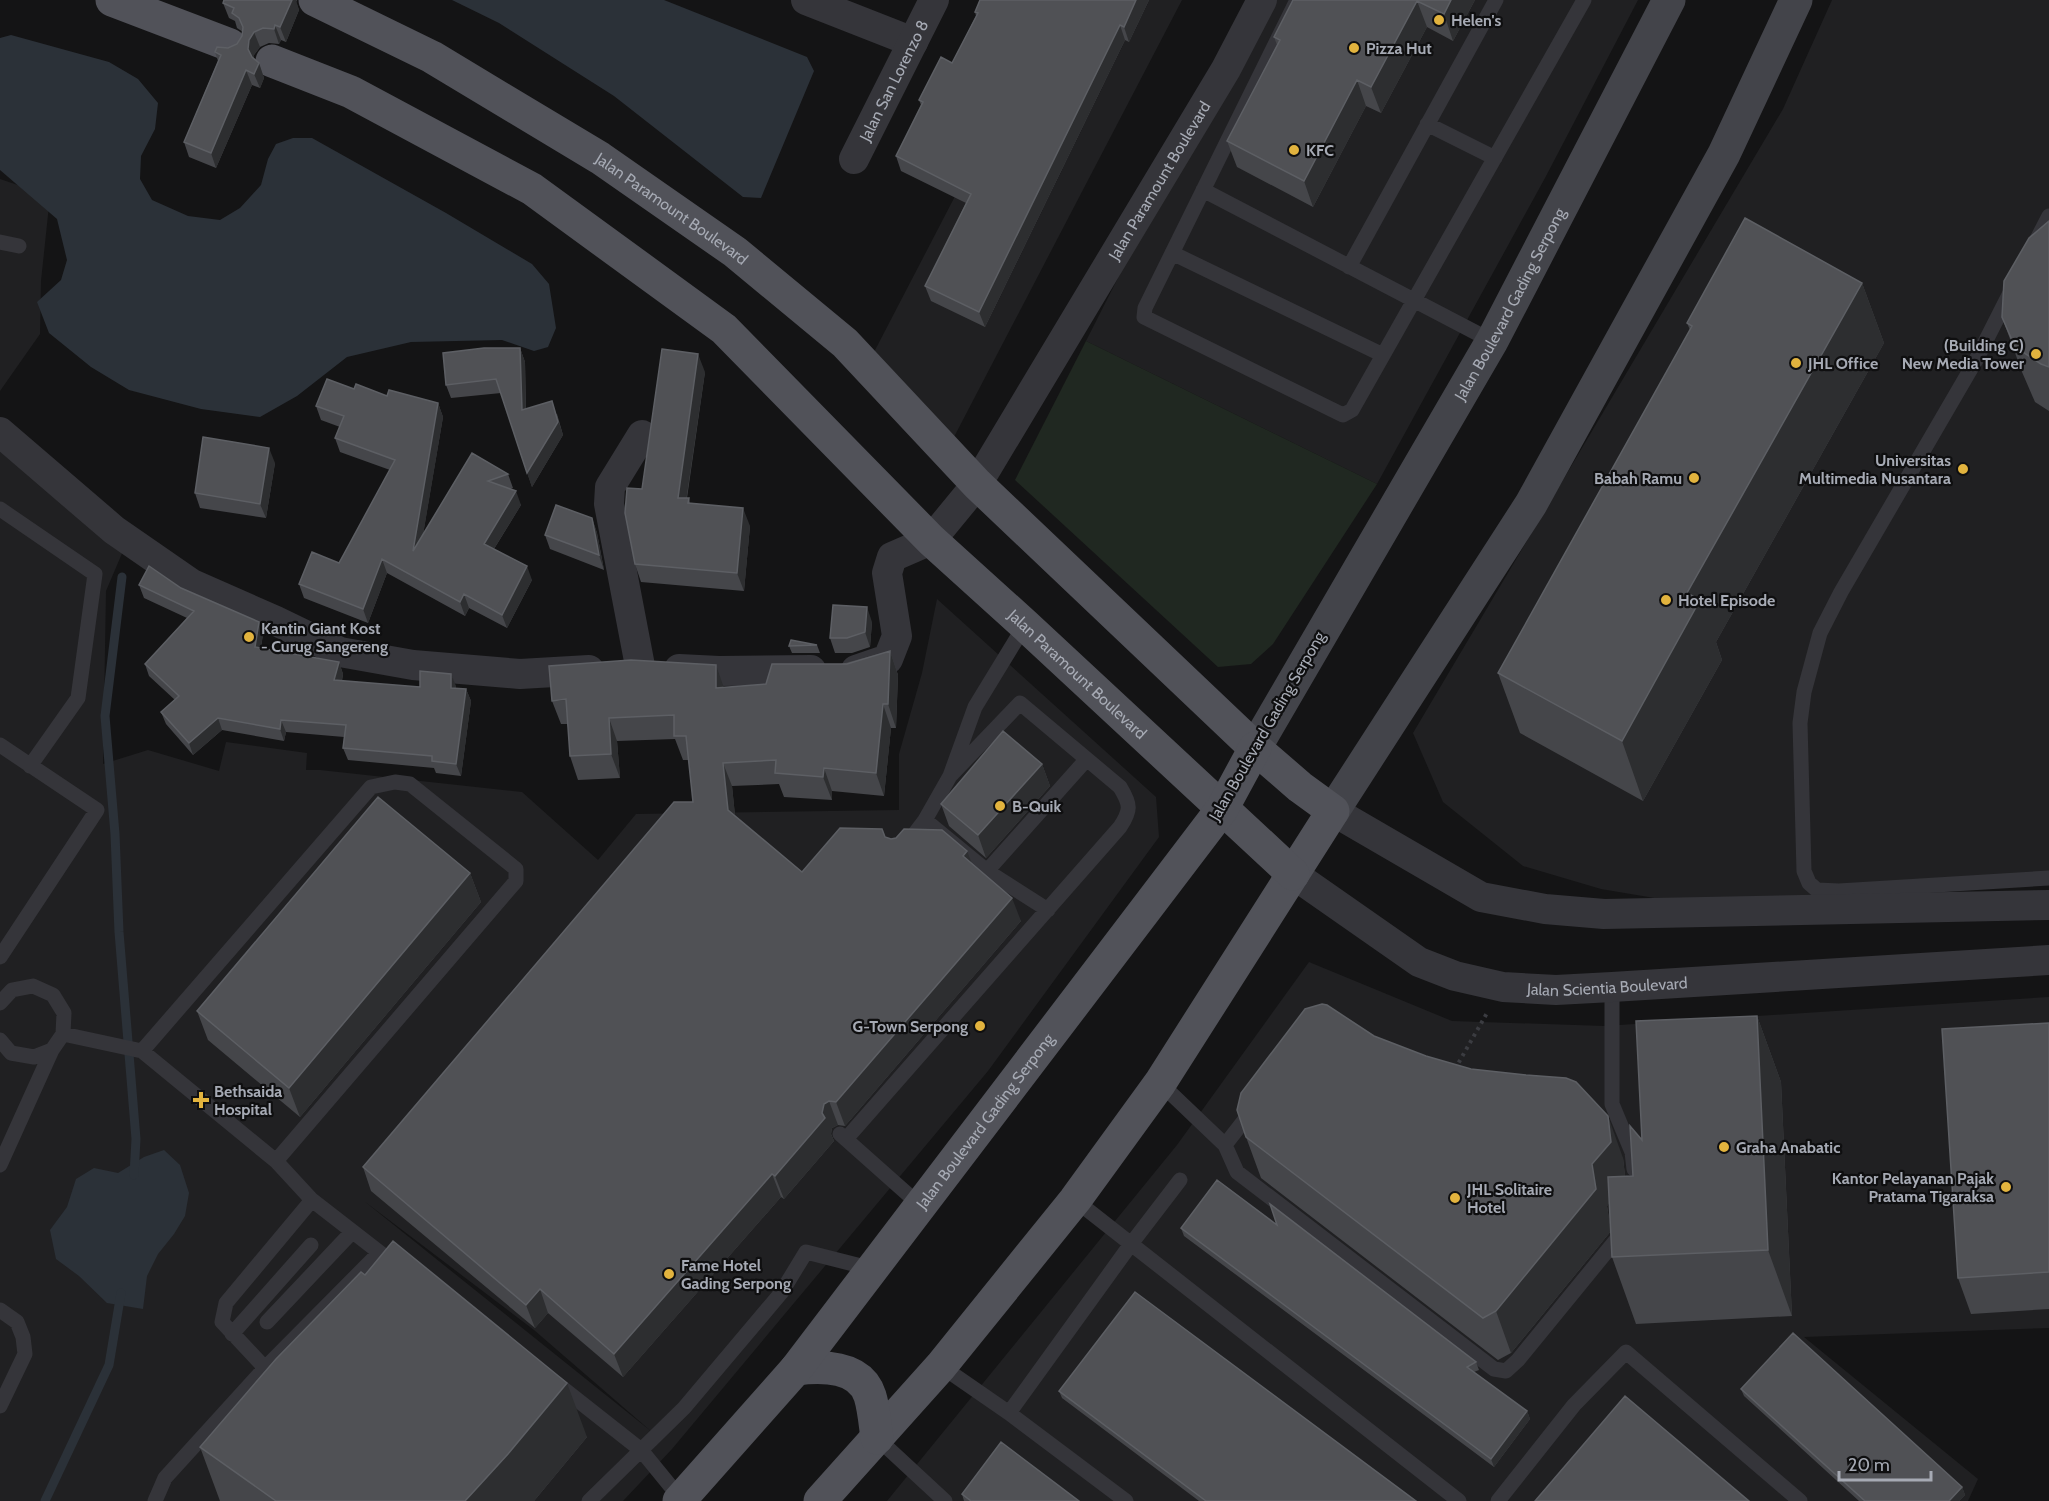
<svg xmlns="http://www.w3.org/2000/svg" width="2049" height="1501" viewBox="0 0 2049 1501" font-family="Cabin,sans-serif">
<style>
.built{fill:#202022;fill-rule:evenodd}
.green{fill:#202821}
.water{fill:#2b3138}
.lines{fill:none;stroke-linecap:round;stroke-linejoin:round}
.stream{stroke:#2b3138;stroke-width:9}
.path{stroke:#3b3c41;stroke-width:4;stroke-dasharray:3 4.5;stroke-linecap:butt}
.lane{stroke:#35353a;stroke-width:15}
.street{stroke:#35353a;stroke-width:30}
.secondary{stroke:#43444a;stroke-width:33}
.primary{stroke:#515259;stroke-width:33}
.wall{fill:#45464a;fill-rule:evenodd}
.shaded-wall{fill:#2d2e30}
.building{fill:#505155;stroke:#5d5f64;stroke-width:1.5}
.poi-dot{fill:#e2b33e;stroke:#0f0f10;stroke-width:2}
.labels{text-anchor:middle;dominant-baseline:central;stroke-width:4.5;stroke-linejoin:round;paint-order:stroke}
.poi-label{font-size:16px;font-weight:bold;fill:#a6aab4;stroke:#0f0f10;text-anchor:start}
.street-label{font-size:16px;fill:#a6aab4;stroke:#0f0f10}
</style>
<rect width="100%" height="100%" fill="#141415"/>
<path class="built" d="M1057 0H1182L954 437 872 356Z
M1259 0H1638L1545 178 1377 484 1086 341Z
M1832 0H2049V882L1684 903 1601 889 1523 866 1443 802 1413 733 1783 109Z
M0 179 50 196 41 281 40 334 0 391Z
M0 436 123 551 106 591 103 764 148 750 219 771 226 742 307 753 306 770H320L522 792 598 860 636 814 899 810V754L922 673 937 599 1156 797 1159 837 988 1071 672 1449 623 1501H0ZM364 1201 534 1330 652 1432Z
M1309 962 1452 1021 1604 1026 2049 997V1328L1804 1337 1978 1479 1968 1501H887L1177 1145Z"/>
<path class="green" d="M1086 341 1377 484 1273 644 1251 664 1218 667 1015 480Z"/>
<path class="water" d="M452 0H664L807 57 814 71 761 198 743 197 614 96 499 23Z
M11 35 109 62 138 79 158 103 155 129 141 156 140 179 152 200 188 216 220 220 240 208 261 185 268 159 276 144 293 138H312L446 213 532 264 549 284 556 328 548 347 534 351 502 340 411 342 347 357 297 396 260 417 201 409 129 390 91 367 49 333 37 302 61 280 67 260 57 219 0 170V38Z
M164 1150 180 1165 189 1193 185 1216 174 1234 158 1254 147 1276 143 1309 107 1303 79 1276 56 1259 50 1230 67 1207 76 1179 94 1168 118 1173 144 1157Z"/>
<g class="lines">
<path class="stream" d="M122 577 105 716 115 834 119 932 136 1139 134 1175
M45 1501 109 1365 121 1293"/>
<path class="path" d="M1455 1069 1487 1013"/>
<path class="lane" d="M1297 0 1145 308 1144 317 1343 415 1352 410 1584 0
M1427 124 1495 158
M1203 190 1492 341
M0 242 19 246
M2035 243 2049 216
M1172 253 1383 355
M1349 267 1496 0
M2011 291 1976 360 1841 592 1820 633 1804 692 1800 723 1804 871 1809 883 1817 890 1839 891 2049 878
M0 509 95 574 78 698 30 766
M0 745 97 810 0 957
M925 820 987 871 1048 910
M906 845 925 820 950 776 975 707 1025 625
M987 871 1086 760
M1612 987V1104L1632 1152 1634 1169
M0 1003 12 990 33 986 53 995 64 1013 63 1034 52 1050 34 1057 11 1053 0 1040
M63 1034 142 1051 276 1161 312 1200
M142 1051 371 787 395 782 410 784 516 869V881L276 1161
M1160 1083 1225 1145 1253 1109
M840 1134 921 1206
M846 1139 1120 827C1131 810 1131 805 1120 787L1020 703 950 776
M1225 1145 1237 1172 1494 1369 1506 1371 1518 1360 1621 1234 1623 1229
M0 1165 52 1050
M1075 1200 1459 1501
M0 1310 17 1322 23 1337 25 1354 0 1406
M267 1322 352 1232
M232 1334 311 1245
M941 1366 1009 1413 1126 1501
M265 1368 222 1322 226 1303 312 1200 397 1266
M556 1383 641 1450 681 1499
M1009 1413 1131 1244 1180 1180
M877 1438 945 1501
M155 1501 165 1478 265 1368 379 1253
M589 1501 684 1408 781 1293 806 1252 873 1269
M1498 1501 1574 1405 1626 1352 1800 1501"/>
<g class="street">
<path d="M806 0 913 42"/>
<path id="s1" d="M854 159 934 0"/>
<path d="M0 432 114 530 192 584 276 621 340 652 413 665 520 674 589 670"/>
<path d="M640 666 609 504 610 487 642 435"/>
<path d="M679 669 719 671 811 670"/>
<path id="s2" d="M856 670 888 659 897 636 887 573 892 557 931 540 977 484 1226 69 1262 0"/>
<path d="M1333 811 1481 897 1545 909 1604 914 2049 905"/>
<path id="s3" d="M1293 874 1419 962 1455 976 1503 987 1556 990 1612 987 2049 960"/>
</g>
<g class="secondary">
<path id="s4" d="M1255 748 1492 341 1669 0"/>
<path d="M1333 811 1531 504 1724 154 1796 0"/>
</g>
<g class="primary">
<path d="M112 0 230 45"/>
<path id="s5" d="M315 0 432 57 600 158 735 252 845 343 977 484 1255 748 1300 787 1333 811 1160 1083 1075 1200 941 1366 820 1501"/>
<path id="s6" d="M272 61 351 92 532 189 724 329 931 540 1025 625 1293 874"/>
<path d="M796 1369C822 1366 860 1365 870 1396 874 1409 875 1424 877 1438"/>
<path id="s7" d="M679 1501 796 1369 1222 809 1255 748"/>
</g>
</g>
<path class="wall" d="M224 0H297L296 2 299 10 286 42 281 40 279 44 269 43 260 47 254 55V59L259 63 264 78 260 88 252 85 216 168 189 157 184 142 218 61 215 52 228 48 237 44 242 36 243 32 237 28 235 21 229 18 223 3Z
M1149 0 1129 42 1125 40 985 327 931 301 925 286 966 203 901 171 896 156 921 105 919 100 952 63 976 16 975 12Z
M1293 0H1475L1453 41 1427 27 1381 113 1366 106 1313 207 1237 167 1227 141 1277 45 1274 37Z
M2049 221V411L2035 402 2022 372 2002 317Z
M1862 283 1884 343 1716 642 1722 660 1643 801 1520 733 1498 673 1690 330 1687 323Z
M520 348 525 362 526 409 557 414 563 435 532 487 501 393 451 398 446 385Z
M705 372 687 498H689L690 503 750 526 744 591 641 582 635 564 642 489Z
M354 389 387 396 438 403 443 417 423 534 472 453 508 474 513 488 510 489 521 505 494 549 532 580 507 628 469 608 465 616 387 573 368 623 304 598 299 584 339 563 390 470 340 452 335 438 340 427 321 420 316 406Z
M275 463 266 518 200 508 195 493Z
M592 518 597 533 604 570 550 549 545 535Z
M139 585 181 588 259 622 263 634 261 648 339 662 343 674 342 681 420 687 451 674 456 688 466 689 471 701 461 776 436 773 434 768 348 760 343 748 344 737 286 732 284 741 222 730 193 755 166 724 161 712 175 700 149 676 145 664 187 618 144 598Z
M872 622 870 647 852 653H835L830 638Z
M817 645 820 653H792L789 646Z
M890 651 898 675 896 728H891L884 796 832 791V800L784 797 779 784 732 786 735 816 802 872 885 837 972 863 1021 921 845 1126 838 1125 832 1128 831 1134 834 1141 784 1199 781 1197 623 1377 548 1313 535 1328 371 1191 363 1167 693 802 689 760H683L675 739 617 741 620 778 578 780 570 756 568 724H561L552 701 766 684Z
M1042 764 1050 786 986 858 949 826 941 804Z
M470 873 481 902 300 1117 208 1040 197 1011Z
M1757 1016 1781 1082 1792 1316 1636 1324 1612 1257 1611 1231 1511 1353 1498 1360 1261 1178 1246 1137 1374 1036 1426 1056 1623 1158 1625 1176H1633L1642 1140ZM1609 1203 1610 1226 1607 1206Z
M2049 1023V1309L1971 1314 1958 1278Z
M1181 1228 1476 1362 1479 1370 1474 1372 1527 1411 1530 1419 1494 1467 1184 1236Z
M365 1275 587 1437 534 1501H220L200 1447Z
M1741 1389 1962 1487 1965 1495 1959 1501H1859L1744 1396Z
M1059 1391 1416 1501H1199L1062 1398Z
M962 1494 1079 1501H964Z"/>
<path class="shaded-wall" d="M292 0H296L299 10 286 42 280 27Z
M1136 0H1149L1129 42 1124 27Z
M1451 0H1475L1453 41 1444 14Z
M1417 1 1427 27 1381 113 1371 87Z
M275 25 281 40 279 44 274 29Z
M1120 25 1125 40 985 327 979 312Z
M254 32 260 47 254 55V64L248 49 249 40Z
M259 63 264 78 260 88 254 74Z
M246 70 252 85 216 168 211 153Z
M1357 80 1366 106 1313 207 1304 181Z
M1862 283 1884 343 1716 642 1722 660 1643 801 1622 741 1687 593Z
M520 348 525 362 526 424 522 410Z
M698 354 705 372 684 515 678 498Z
M552 401 563 435 532 487 527 473Z
M438 403 443 417 418 565 413 551Z
M269 448 275 463 266 518 260 504Z
M516 491 521 505 489 557 484 544Z
M743 508 750 526 744 591 737 573Z
M592 518 597 533 604 570 599 555Z
M382 559 387 573 368 623 363 609Z
M527 566 532 580 507 628 502 615Z
M464 594 469 608 465 616 460 602Z
M867 607 872 622 870 647 865 632Z
M259 622 263 634 259 659 255 647Z
M890 651 898 675 896 728 888 704Z
M339 662 343 674 339 692 334 680Z
M716 665 724 688H716Z
M451 674 456 686 455 700 451 688Z
M466 689 471 701 461 776 456 764Z
M883 704 891 728 884 796 876 773Z
M218 718 222 730 193 755 189 743Z
M609 718 617 741 620 778 611 754Z
M281 720 286 732 284 741 280 729Z
M723 763 732 786 737 834 728 810Z
M1042 764 1050 786 986 858 978 835Z
M824 768 832 791V800L823 777Z
M967 851 976 874 963 856Z
M470 873 481 902 300 1117 289 1088Z
M1012 898 1021 921 845 1126 836 1102Z
M1757 1016 1781 1082 1792 1316 1768 1250Z
M829 1101 838 1125 832 1128 831 1134 834 1141 784 1199 775 1176 822 1113 824 1104Z
M1608 1116 1623 1158 1626 1184 1607 1206 1611 1231 1511 1353 1496 1311 1592 1164Z
M772 1174 781 1197 623 1377 614 1354Z
M540 1289 548 1313 535 1328 526 1305Z
M567 1383 587 1437 534 1501H465Z
M1527 1411 1530 1419 1494 1467 1491 1459Z
M1962 1487 1965 1495 1959 1501H1949Z"/>
<path class="building" d="M224 0H292L280 27 275 25 274 29 263 28 254 32 249 40 248 49 252 57 259 63 254 74 246 70 211 153 184 142 221 55 215 52 217 47 228 48 237 44 242 36 243 27 239 18 232 13 234 8 223 3Z
M980 0H1136L1124 27 1120 25 979 312 925 286 971 194 896 156 923 102 919 100 941 57 952 63 978 13 975 12Z
M1293 0H1451L1444 14 1417 1 1371 87 1357 80 1304 181 1227 141 1280 40 1274 37Z
M1745 218 1862 283 1687 593 1700 600 1622 741 1498 673 1692 326 1687 323Z
M2049 221V367L2041 364 2015 347 2002 317 2004 281 2029 238Z
M484 348H520L522 410 552 401 558 422 527 473 496 379 446 385 443 353Z
M662 349 698 354 678 498H689L688 503 743 508 737 573 635 564 625 513 627 488 642 489Z
M327 379 354 389 356 384 387 396 389 390 438 403 413 551 472 453 508 474 488 481 516 491 484 544 527 566 502 615 464 594 460 602 382 559 363 609 299 584 312 552 339 563 395 460 335 438 344 416 316 406Z
M203 437 269 448 260 504 195 493Z
M556 505 592 518 599 555 545 535Z
M149 566 181 588 259 622 255 647 339 662 334 680 420 687V671L451 674V688L466 689 456 764 432 761V756L343 748 346 725 281 720 280 729 218 718 189 743 161 712 179 696 145 664 194 611 139 585Z
M833 605 867 607 865 632 847 638H830Z
M791 640 817 645 789 646Z
M890 651 888 704H883L876 773 824 768 823 777 775 773 776 760 723 763 728 810 802 872 840 828 882 829 885 837 891 839 896 838 904 829 942 830 967 851 963 856 1012 898 836 1102 829 1101 824 1104 822 1113 825 1118 775 1176 772 1174 614 1354 540 1289 526 1305 363 1167 674 802H693L686 736H674V715L609 718 611 754 570 756 566 699 552 701 549 666 631 660 716 665V688L766 684 772 664H847Z
M1003 731 1042 764 978 835 941 804Z
M378 797 470 873 289 1088 197 1011Z
M1322 1004 1327 1005 1374 1036 1426 1056 1471 1069 1526 1075 1566 1078 1576 1082 1608 1116 1611 1142 1592 1164 1596 1189 1496 1311 1483 1318 1246 1137 1237 1110 1241 1093 1305 1009Z
M1757 1016 1768 1250 1612 1257 1608 1177 1633 1176 1630 1126 1642 1140 1636 1021Z
M2049 1023V1272L1958 1278 1942 1029Z
M1217 1180 1277 1225 1270 1204 1476 1362 1467 1367 1527 1411 1491 1459 1181 1228Z
M393 1241 567 1383 508 1454 465 1501H276L200 1447 276 1359 361 1272 365 1275Z
M1135 1292 1416 1501H1206L1059 1391Z
M1793 1333 1962 1487 1949 1501H1865L1741 1389Z
M1625 1396 1749 1501H1535Z
M1001 1442 1079 1501H971L962 1494Z"/>
<g class="poi-dot">
<circle cx="1439" cy="20" r="6"/>
<circle cx="1354" cy="48" r="6"/>
<circle cx="1294" cy="150" r="6"/>
<circle cx="2036" cy="354" r="6"/>
<circle cx="1796" cy="363" r="6"/>
<circle cx="1963" cy="469" r="6"/>
<circle cx="1694" cy="478" r="6"/>
<circle cx="1666" cy="600" r="6"/>
<circle cx="249" cy="637" r="6"/>
<circle cx="1000" cy="806" r="6"/>
<circle cx="980" cy="1026" r="6"/>
<path d="M198 1091h6v6h6v6h-6v6h-6v-6h-6v-6h6z"/>
<circle cx="1724" cy="1147" r="6"/>
<circle cx="2006" cy="1187" r="6"/>
<circle cx="1455" cy="1198" r="6"/>
<circle cx="669" cy="1274" r="6"/>
</g>
<g class="labels">
<g class="poi-label">
<text x="1451" y="20">Helen's</text>
<text x="1366" y="48">Pizza Hut</text>
<text x="1306" y="150">KFC</text>
<text x="2024" y="345" text-anchor="end">(Building C)<tspan x="2024" dy="18">New Media Tower</tspan></text>
<text x="1808" y="363">JHL Office</text>
<text x="1951" y="460" text-anchor="end">Universitas<tspan x="1951" dy="18">Multimedia Nusantara</tspan></text>
<text x="1682" y="478" text-anchor="end">Babah Ramu</text>
<text x="1678" y="600">Hotel Episode</text>
<text x="261" y="628">Kantin Giant Kost<tspan x="261" dy="18">- Curug Sangereng</tspan></text>
<text x="1012" y="806">B-Quik</text>
<text x="968" y="1026" text-anchor="end">G-Town Serpong</text>
<text x="214" y="1091">Bethsaida<tspan x="214" dy="18">Hospital</tspan></text>
<text x="1736" y="1147">Graha Anabatic</text>
<text x="1994" y="1178" text-anchor="end">Kantor Pelayanan Pajak<tspan x="1994" dy="18">Pratama Tigaraksa</tspan></text>
<text x="1467" y="1189">JHL Solitaire<tspan x="1467" dy="18">Hotel</tspan></text>
<text x="681" y="1265">Fame Hotel<tspan x="681" dy="18">Gading Serpong</tspan></text>
</g>
<g class="street-label">
<text stroke="none"><textPath href="#s1" startOffset="88">Jalan San Lorenzo 8</textPath></text>
<text stroke="none"><textPath href="#s2" startOffset="608">Jalan Paramount Boulevard</textPath></text>
<text stroke="none"><textPath href="#s5" startOffset="414">Jalan Paramount Boulevard</textPath></text>
<text stroke="none"><textPath href="#s4" startOffset="512">Jalan Boulevard Gading Serpong</textPath></text>
<text stroke="none"><textPath href="#s6" startOffset="1022">Jalan Paramount Boulevard</textPath></text>
<text transform="translate(1267 726) rotate(-60)">Jalan Boulevard Gading Serpong</text>
<text stroke="none"><textPath href="#s3" startOffset="346">Jalan Scientia Boulevard</textPath></text>
<text stroke="none"><textPath href="#s7" startOffset="488">Jalan Boulevard Gading Serpong</textPath></text>
</g>
</g>
<path d="M1839 1471v9h92v-9" fill="none" stroke="#a6aab4" stroke-width="3"/>
<text x="1848" y="1471" font-size="18" fill="#a6aab4" stroke="#0f0f10" stroke-width="4.5" paint-order="stroke">20 m</text>
</svg>
